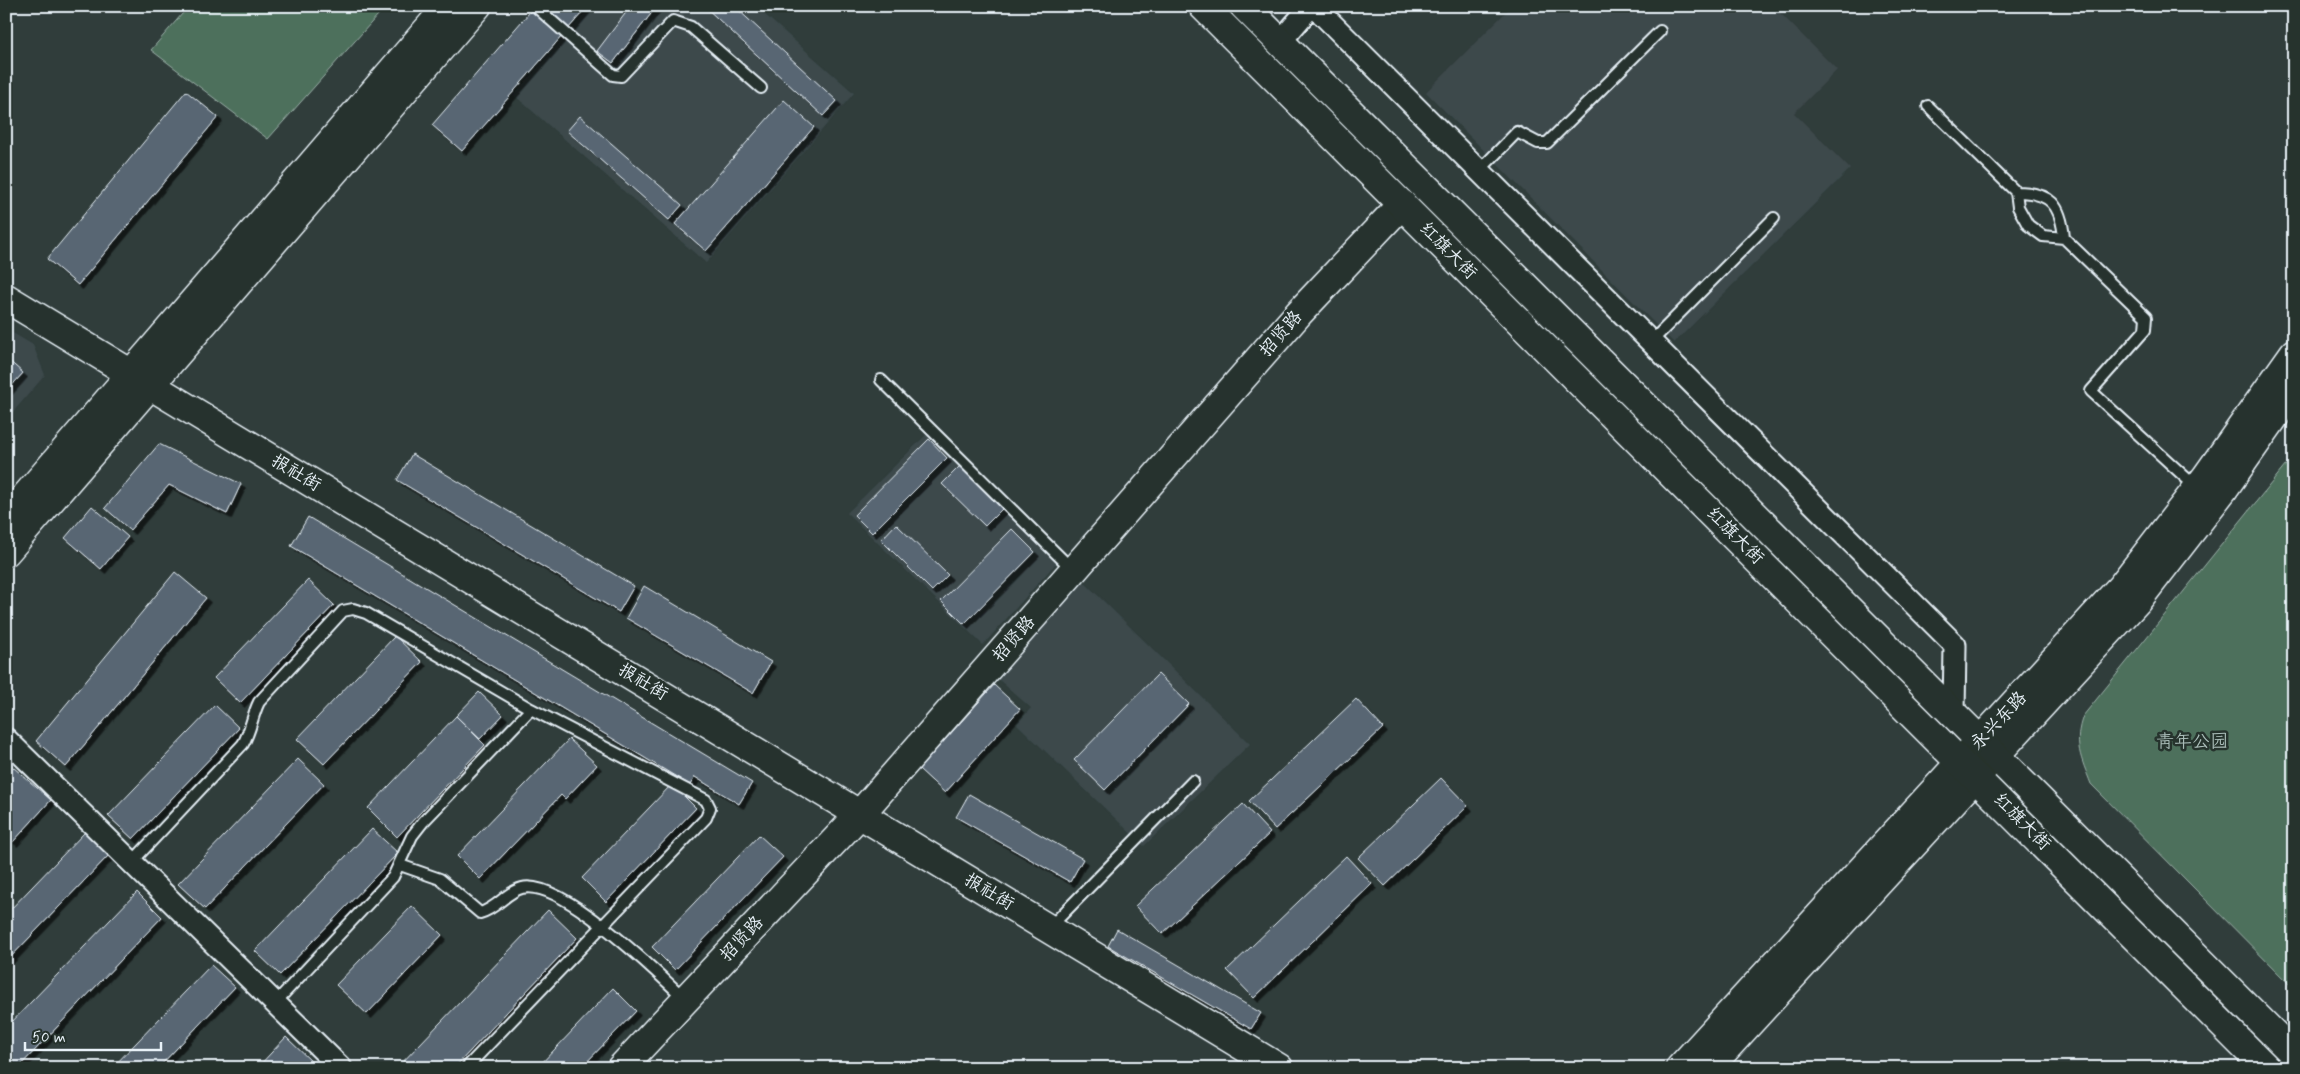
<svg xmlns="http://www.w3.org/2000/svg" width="2300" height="1074" viewBox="0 0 2300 1074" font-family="Mynerve,'LXGW WenKai TC',sans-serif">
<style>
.built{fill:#3c494c}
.green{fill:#4e705b;stroke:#9bb0aa}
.building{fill:#586673;stroke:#e8f1f8;filter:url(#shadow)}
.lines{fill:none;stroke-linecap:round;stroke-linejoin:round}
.lane-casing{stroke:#e8f1f8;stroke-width:14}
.street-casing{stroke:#e8f1f8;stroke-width:25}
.secondary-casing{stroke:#e8f1f8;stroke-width:31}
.primary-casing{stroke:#e8f1f8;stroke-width:31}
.lane{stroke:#26332d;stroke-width:10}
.street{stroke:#26332d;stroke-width:21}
.secondary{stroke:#26332d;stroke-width:28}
.primary{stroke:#26332d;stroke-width:28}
.labels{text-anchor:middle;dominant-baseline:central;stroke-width:5;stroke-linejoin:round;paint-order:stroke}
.street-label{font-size:18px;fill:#e8f1f8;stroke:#26332d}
.park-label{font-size:18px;fill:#aabdb9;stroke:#26332d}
</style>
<defs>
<filter id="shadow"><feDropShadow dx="4.5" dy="4.5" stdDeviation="0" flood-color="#0009"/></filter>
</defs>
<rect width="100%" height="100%" fill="#303d3b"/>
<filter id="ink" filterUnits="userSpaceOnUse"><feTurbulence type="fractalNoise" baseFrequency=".02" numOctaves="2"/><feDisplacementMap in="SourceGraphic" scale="10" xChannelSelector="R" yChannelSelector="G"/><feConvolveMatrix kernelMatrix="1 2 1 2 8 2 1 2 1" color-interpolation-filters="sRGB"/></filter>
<g filter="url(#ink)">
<path class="built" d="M591 6H755L854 93 706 263 514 95Z
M1512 6H1663L1668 11 1673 6H1773L1837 70 1794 113 1850 169 1674 343 1426 92Z
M6 329 33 345 45 375 6 420Z
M928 433 1058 561 983 645 847 513Z
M1084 582 1250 744 1144 846 1017 724 1031 708 998 679Z"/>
<path class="green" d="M189 6H386L268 139 151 50Z
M2294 455V989L2091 784C2081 758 2073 743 2083 716Z"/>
<path class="building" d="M535 6H588L462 151 432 125Z
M631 6H657L613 63 597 51Z
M704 6H734L837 101 823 116Z
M186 91 218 117 78 285 47 259Z
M784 100 814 127 706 251 675 224Z
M580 116 682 205 669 220 567 131Z
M6 358 23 373 6 392Z
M929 439 947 458 872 533 854 515Z
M159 444 241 484 227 514 169 485 130 530 105 508Z
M412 454 634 586 619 612 397 480Z
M960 466 1002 509 985 526 942 484Z
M92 506 128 537 101 569 65 538Z
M308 517 752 783 739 804 695 777 690 785 291 546Z
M896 524 948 575 932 591 881 540Z
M1012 529 1035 552 964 624 941 601Z
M175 572 206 598 66 767 36 741Z
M308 580 334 605 240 703 214 678Z
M644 586 771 662 753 693 626 618Z
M395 636 422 662 324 764 297 739Z
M1158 674 1189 704 1105 790 1074 760Z
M994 685 1020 709 945 793 919 769Z
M479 692 503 715 480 739 456 716Z
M1356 699 1383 728 1275 829 1249 801Z
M215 705 239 728 133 839 108 816Z
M456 716 485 745 397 837 368 808Z
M569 739 597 765 565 799 561 795 480 879 457 856Z
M298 759 324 784 205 909 178 884Z
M6 761 51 800 13 842 6 836Z
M1441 778 1468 806 1385 886 1358 858Z
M672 784 696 808 606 902 582 878Z
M969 794 1083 859 1070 882 956 817Z
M1243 804 1270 833 1162 934 1135 906Z
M372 829 398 853 280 975 255 951Z
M85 832 109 855 6 962V914Z
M759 835 783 857 675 970 652 947Z
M1346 856 1372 884 1254 998 1227 970Z
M137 892 162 917 18 1068H6V1028Z
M412 906 442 935 367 1014 336 985Z
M548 910 577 938 454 1068H397Z
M1117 929 1261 1013 1251 1029 1108 946Z
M211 965 235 987 158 1068H112Z
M613 988 636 1011 581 1068H537Z
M286 1037 313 1063 308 1068H257Z"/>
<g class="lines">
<defs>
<path id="lane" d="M535 6 613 75 621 76 673 21 691 27 761 88
M1928 106 2016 192 2018 207 2028 225 2043 236 2064 238 2146 317 2145 330 2091 391 2197 488
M1479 171 1517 132 1538 143H1547L1660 31
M2016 192C2051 192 2061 205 2064 238
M1651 342 1774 218
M881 380 1072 569
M132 862 243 744C251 730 252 716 259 702L343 611 353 609 366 613 531 709 706 800 710 808 706 818 466 1068
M400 865 440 879 480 913C498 908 506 892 522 888 560 878 657 972 685 999
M1050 927 1193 781
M275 1003 393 877 412 836 423 822 531 709"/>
<path id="street" d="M1314 6 1955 645 1954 713
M1280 42 1311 6
M6 739 341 1068"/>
<path id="secondary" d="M6 298 1279 1068
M6 519 448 6
M6 552 477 6
M621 1068 860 814 1299 313 1402 204
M1680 1068 2121 587 2206 477 2294 353
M1708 1068 2137 601 2223 490 2294 389"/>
<path id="primary" d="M1203 6 2266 1068
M1244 6 2294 1054"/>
</defs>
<use href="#lane" class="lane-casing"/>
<use href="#street" class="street-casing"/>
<use href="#secondary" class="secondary-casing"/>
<use href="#primary" class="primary-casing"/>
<use href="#lane" class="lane"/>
<use href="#street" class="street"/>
<use href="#secondary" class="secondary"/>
<use href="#primary" class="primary"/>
</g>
</g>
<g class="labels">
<g class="street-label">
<text transform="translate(1448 251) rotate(45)">红旗大街</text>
<text transform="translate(1281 334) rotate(-49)">招贤路</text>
<text transform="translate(296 473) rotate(31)">报社街</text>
<text transform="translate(1735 536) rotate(45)">红旗大街</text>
<text transform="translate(1014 639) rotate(-49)">招贤路</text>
<text transform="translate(643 682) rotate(31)">报社街</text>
<text transform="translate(1999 721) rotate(-47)">永兴东路</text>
<text transform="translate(2022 822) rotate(45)">红旗大街</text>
<text transform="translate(989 892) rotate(31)">报社街</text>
<text transform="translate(742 939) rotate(-47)">招贤路</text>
</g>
<g class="park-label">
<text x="2192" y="742">青年公园</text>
</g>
</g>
<rect width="2300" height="1074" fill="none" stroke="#26332d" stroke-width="25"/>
<rect x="12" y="12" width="2275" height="1049" fill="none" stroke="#e8f1f8" stroke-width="2" filter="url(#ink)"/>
<path d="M25 1042v8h136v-8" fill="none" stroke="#e8f1f8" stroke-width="2.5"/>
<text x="32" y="1042" font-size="15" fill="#e8f1f8" stroke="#26332d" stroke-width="4" paint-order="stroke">50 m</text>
</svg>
